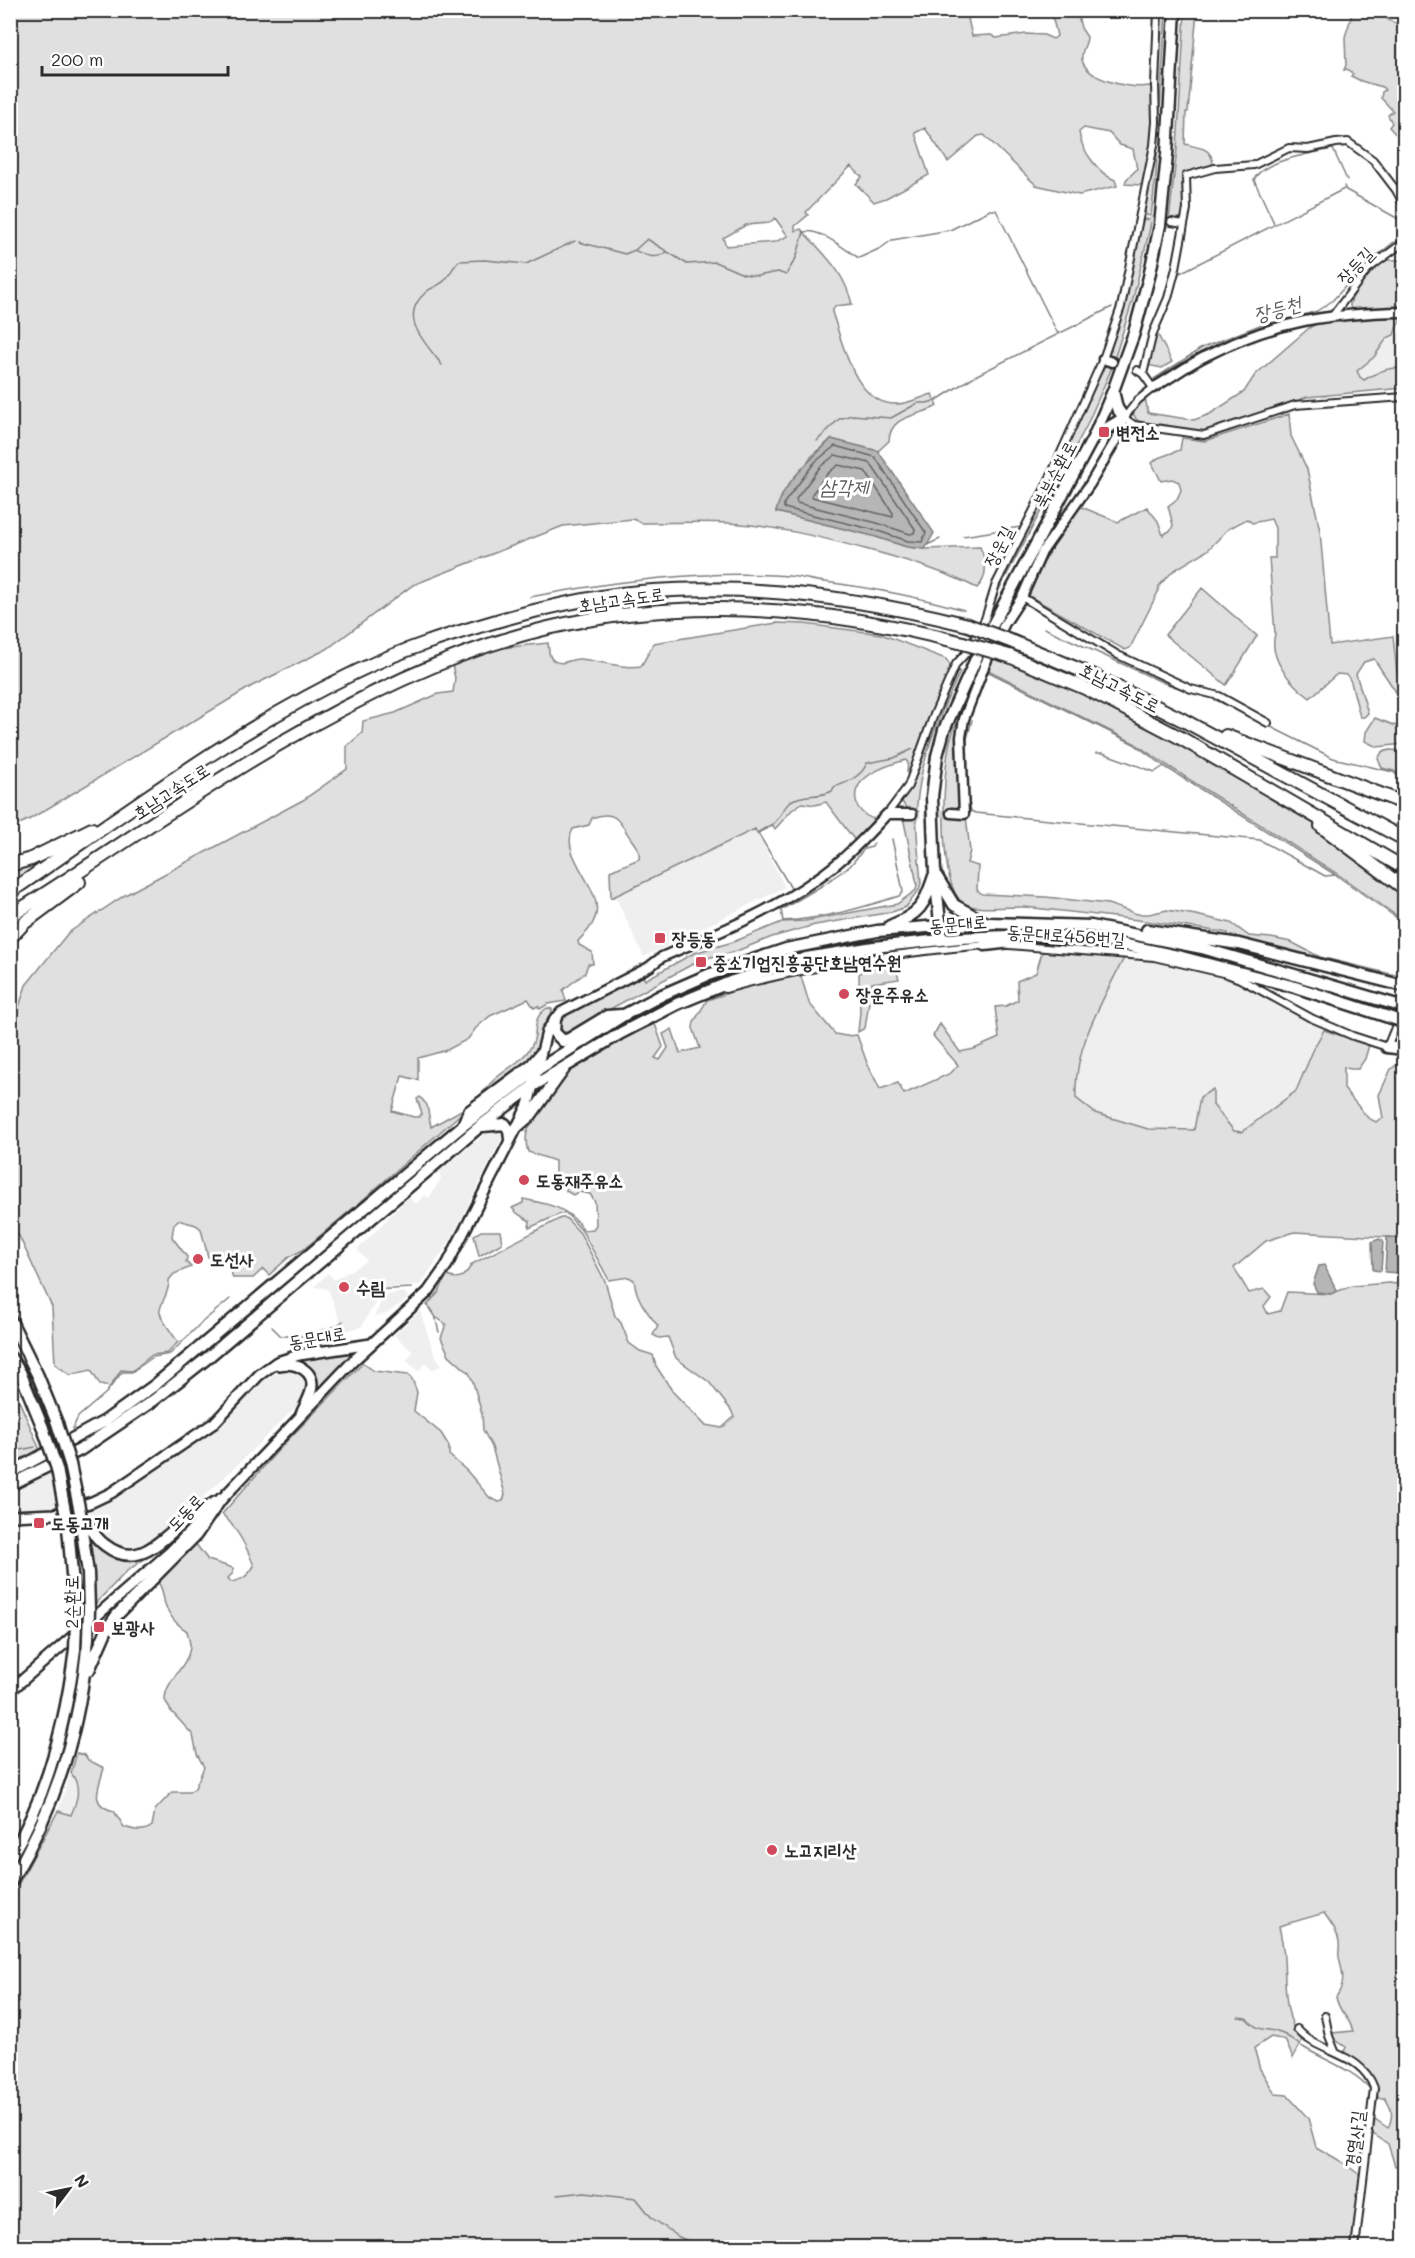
<svg xmlns="http://www.w3.org/2000/svg" width="1415" height="2258" viewBox="0 0 1415 2258" font-family="Mali,'Poor Story',sans-serif">
<style>
.built{fill:#efefef}
.green{fill:#e0e0e0;stroke:#868686;stroke-width:1.5;fill-rule:evenodd}
.water{fill:#b6b6b6;stroke:#7e7e7e;stroke-width:1.5}
.lines{fill:none;stroke-linecap:round;stroke-linejoin:round}
.shore{stroke:#636363;stroke-width:1.5}
.stream{stroke:#7e7e7e;stroke-width:1.5}
.minor-tunnel{stroke:#d5d5d5;stroke-width:6;stroke-dasharray:6 3;stroke-linecap:butt}
.tertiary-tunnel{stroke:#d5d5d5;stroke-width:8;stroke-dasharray:8 4;stroke-linecap:butt}
.minor-casing{stroke:#2b2b2b;stroke-width:10}
.tertiary-casing{stroke:#2b2b2b;stroke-width:13}
.secondary-casing{stroke:#2b2b2b;stroke-width:14}
.primary-casing{stroke:#2b2b2b;stroke-width:15}
.trunk-casing{stroke:#2b2b2b;stroke-width:15}
.motorway-casing{stroke:#2b2b2b;stroke-width:16}
.minor{stroke:#fff;stroke-width:6}
.tertiary{stroke:#fff;stroke-width:8}
.secondary{stroke:#fff;stroke-width:9}
.primary{stroke:#fff;stroke-width:10}
.trunk{stroke:#fff;stroke-width:10}
.motorway{stroke:#fff;stroke-width:12}
.trunk-bridge-casing{stroke:#2b2b2b;stroke-width:15;stroke-linecap:butt}
.motorway-bridge-casing{stroke:#2b2b2b;stroke-width:16;stroke-linecap:butt}
.trunk-bridge{stroke:#fff;stroke-width:10}
.motorway-bridge{stroke:#fff;stroke-width:12}
.poi-dot{fill:#d1495b;stroke:#fff;stroke-width:2}
.labels{text-anchor:middle;dominant-baseline:central;stroke-width:6;stroke-linejoin:round;paint-order:stroke}
.street-label{font-size:18px;fill:#2b2b2b;stroke:#fff}
.poi-label{font-size:18px;font-weight:bold;fill:#2b2b2b;stroke:#fff;text-anchor:start}
.water-label{font-size:20px;font-style:italic;fill:#5c5c5c;stroke:#fff}
</style>
<rect width="100%" height="100%" fill="#fff"/>
<filter id="ink" filterUnits="userSpaceOnUse"><feTurbulence type="fractalNoise" baseFrequency=".0167" numOctaves="2"/><feDisplacementMap in="SourceGraphic" scale="12" xChannelSelector="R" yChannelSelector="G"/><feConvolveMatrix kernelMatrix="1 2 1 2 8 2 1 2 1" color-interpolation-filters="sRGB"/></filter>
<g filter="url(#ink)">
<path class="built" d="M1401 332 1404 341V369L1399 367 1371 376 1364 380 1360 378 1357 371 1374 357 1387 338Z
M755 829 785 887 644 957 615 896Z
M1125 956 1167 963 1239 982 1324 1030 1315 1046 1296 1091 1242 1132 1234 1131 1212 1105V1090L1200 1098 1194 1130 1148 1129 1094 1113 1076 1098 1075 1078 1093 1018Z
M502 1126 504 1132 500 1142 450 1241 420 1285 384 1288 361 1327 346 1331 340 1321 328 1289 314 1287 328 1273 334 1280 362 1264 367 1260 357 1250 390 1216 409 1197 416 1204 424 1195 429 1198 441 1178 439 1171 493 1128Z
M404 1292 408 1297 406 1300 388 1313 374 1317 384 1295Z
M420 1311 434 1353 442 1365 432 1370 426 1362 419 1371 406 1361 413 1352 394 1335Z
M286 1370 297 1372 306 1380 307 1391 303 1400 230 1472 157 1540 141 1547 126 1548 117 1546 102 1537 94 1526 88 1507 103 1502 129 1486 215 1425 262 1379Z
M50 1473 57 1508 11 1510V1493Z
M71 1773 77 1780 78 1799 71 1816 58 1811Z"/>
<path class="green" d="M966 10 972 36 991 35 996 38 1026 34 1044 35 1053 39 1057 36 1051 11H1077L1081 28 1087 37C1087 45 1080 51 1082 60 1088 81 1131 89 1150 86L1153 90 1152 145 1144 183 1141 185 1125 184 1126 180 1137 169 1133 149 1120 145 1109 133 1084 128 1079 132C1081 150 1099 174 1115 180L1117 186 1079 195 1036 185 984 135 978 136 948 162 925 128 915 133 929 175 886 198 874 202 856 184 862 177 851 166 806 212 808 215 795 226V231L801 229C823 254 844 270 852 304L835 306 832 312C843 343 854 404 896 404 908 404 920 398 932 394L937 406C919 417 890 414 889 441L878 451 831 439 811 457 776 512 873 536 907 547 925 549 980 547C986 560 989 577 977 588 941 570 904 559 865 549 820 537 775 526 729 523 700 521 671 523 642 523L633 519 563 526 413 585 327 649 252 686 30 819 11 828 10 11ZM775 218 788 236 775 242 726 246 723 238 746 225 769 223Z
M1161 11H1166L1156 175 1151 216 1146 215 1144 207 1149 184Z
M1185 11H1197L1188 112H1186L1185 144C1199 148 1212 147 1213 164L1183 173 1184 215 1180 218 1169 220 1177 149Z
M1353 11H1391L1388 20 1400 25H1404V143L1389 127 1392 123 1388 115 1393 111 1381 98 1382 92 1385 90 1382 87 1361 81 1351 76 1353 74 1347 69 1344 70 1346 65 1345 37Z
M1146 219 1151 220 1150 228 1133 299 1114 360 1109 357 1107 352 1141 221Z
M1404 260V309L1352 310C1351 308 1350 307 1350 306 1349 297 1377 263 1385 261 1390 259 1399 260 1404 260Z
M1404 315 1397 326 1394 335 1387 338 1374 357 1357 371 1360 377 1364 380C1375 373 1391 365 1404 369V388L1307 397 1204 432 1161 427 1140 422 1136 419 1133 413 1138 402 1145 397 1148 413 1194 420 1210 414 1244 392 1255 375 1309 328 1324 319Z
M1156 331 1172 362 1162 368 1147 365Z
M1104 363 1113 365 1086 427 995 597 998 586 1101 366Z
M1289 414 1291 436 1307 469 1320 531 1330 645 1393 636 1397 673H1404V696L1398 695 1374 659 1364 662 1356 674 1368 713 1364 717H1360L1351 682 1347 675 1337 674 1310 698C1291 684 1268 659 1275 634L1269 558H1275V528L1271 519 1252 523 1247 519 1228 529 1208 550 1173 571 1159 586 1158 592 1130 648 1125 650 1029 596 1028 590 1046 553 1079 506 1118 522 1147 507 1158 521 1163 535 1171 530 1173 525 1168 506 1177 499 1181 490 1179 482 1172 479 1161 481 1152 463 1158 458 1180 450 1182 438 1205 441Z
M1202 588 1257 636C1246 652 1238 669 1226 685L1165 635Z
M777 623 805 624 881 634 946 659 952 668 909 779 907 772 908 763 906 760C887 765 845 778 858 807 862 814 869 818 877 820L856 842 826 802 815 805 802 803 792 810 775 829 772 824 757 833 755 829 611 898 610 871 639 859C641 849 632 842 627 833 618 818 612 810 592 818L589 825 573 829C558 856 606 890 595 918 592 927 585 934 578 941L579 945 592 952 593 964H588L585 973 563 990 566 1001 548 1004 540 1009 538 1006 534 1008 528 999 490 1016 476 1028 468 1039 447 1050 418 1058V1080L402 1076 392 1111 414 1117H419L422 1113 417 1099 420 1097 427 1105 431 1127 463 1109 464 1111 365 1198 303 1250 289 1257 269 1275 263 1269 253 1278H233L228 1262 224 1257H208L201 1229 196 1225 178 1220 174 1224 172 1237 187 1257 186 1262 191 1267 174 1274 169 1280C170 1293 158 1306 160 1313 162 1320 173 1335 178 1342L168 1353 152 1355 132 1371 121 1370 110 1387 100 1385 91 1370 70 1375 55 1364 52 1307 19 1236 11 1226V1032L26 985 68 933 125 895 303 800 347 769V746L362 733 363 721 395 713 438 694 453 692 455 678 452 665 501 648 548 643C549 648 548 657 553 660 563 667 571 658 580 659 602 661 620 669 641 666L654 643Z
M992 659H1001C1101 699 1198 750 1290 807 1330 832 1367 863 1404 891V921L1336 873 1165 764 1134 743 988 670Z
M957 670 960 672C940 714 921 757 917 804 915 830 919 857 921 883L919 890 906 907 892 912 815 925 772 937 734 952 702 959 568 1032H563L560 1026 561 1021 570 1012 642 975 645 980 694 953 733 942 782 922 805 921 897 904 916 890 917 884 903 817 913 810 906 808 901 800 910 788 936 717Z
M967 699 962 719 960 804 950 817 966 816 970 851 967 863 978 866 977 890 982 894 1046 897 1108 904 1137 914H1149L1167 910 1196 915 1231 923 1249 936 1271 938 1291 942 1320 957 1404 977V980L1228 938V933C1160 922 1092 914 1024 907 1008 906 979 911 965 904 936 889 943 770 950 741 954 727 961 713 967 699Z
M1375 718 1404 729V744L1377 747 1365 741 1366 732Z
M1390 750 1404 751V779L1394 771 1382 768 1378 759 1382 752Z
M65 847 11 884V867Z
M1043 949 1125 956C1103 1000 1073 1048 1076 1098L1095 1113 1148 1129 1194 1130 1200 1097 1213 1089V1105L1234 1131 1242 1132 1296 1091 1315 1046 1324 1030 1369 1045 1365 1059 1358 1069H1350L1344 1067V1089L1368 1118 1376 1122 1383 1118 1379 1095 1391 1069 1400 1062 1404 1063V1238L1294 1232 1266 1241 1234 1268 1249 1293 1264 1289 1271 1297 1264 1306 1268 1314 1280 1311 1287 1292 1330 1294 1352 1286 1389 1283 1404 1285V2163L1395 2166 1388 2144 1373 2134 1375 2119 1388 2128C1394 2115 1392 2109 1385 2098H1378C1375 2071 1365 2065 1344 2052L1346 2047 1334 2039 1332 2033 1353 2031C1348 2014 1339 2014 1336 1997 1346 1983 1343 1973 1339 1957 1338 1952 1340 1947 1339 1942 1338 1931 1330 1922 1324 1913L1279 1926C1281 1937 1284 1948 1284 1959 1286 1988 1283 2017 1302 2041L1293 2058 1285 2040 1271 2037 1254 2048 1260 2069 1275 2094 1287 2095 1308 2118 1316 2147 1342 2162 1360 2175 1351 2247 11 2248V1898L58 1811 71 1815C77 1801 82 1787 71 1773L77 1753 85 1755 88 1760 104 1768C99 1787 88 1805 114 1811L124 1827C135 1830 143 1833 152 1826L155 1810 172 1792H189L195 1788 204 1767 197 1754 193 1735 171 1711 165 1700C165 1680 189 1666 190 1646 190 1641 188 1636 187 1631 179 1626 171 1618 167 1609 161 1598 166 1592 157 1581L195 1543 208 1560 233 1568V1573L228 1578 231 1582C242 1580 248 1576 254 1566 247 1547 237 1528 222 1514L281 1447 363 1363 374 1371 408 1375 412 1379 417 1392 414 1411 441 1433 449 1446V1455L467 1471 490 1498 499 1502 503 1501 505 1494 492 1447 483 1430 482 1414 473 1382 469 1373 449 1355 441 1338 446 1324 434 1316 427 1305 439 1292 446 1276C461 1281 465 1276 472 1264L561 1218H566L580 1233 605 1281 615 1316 621 1323 629 1343 640 1351 653 1355 656 1366 673 1392 705 1425 722 1428 734 1417 731 1410 709 1382 676 1358 668 1337 659 1338 653 1335 658 1326C647 1312 636 1299 634 1280L629 1277 609 1280 582 1231 566 1213 560 1214 529 1228 530 1221 518 1214 512 1208 523 1203V1199C549 1204 568 1207 584 1230L593 1229 596 1225 595 1202 590 1194 579 1192 573 1195 566 1191V1183L555 1174V1161L528 1152C523 1135 528 1128 536 1113 561 1068 608 1042 655 1024L663 1047 655 1058 660 1060 668 1048 663 1034 672 1029 680 1053 700 1048 693 1028 694 1022 707 1000 762 982 800 973 809 1003 835 1034 846 1036 857 1035 867 1063 880 1089 898 1083 904 1094 951 1073 958 1065 933 1036 940 1024 960 1052 974 1049 999 1038 995 1007 1006 1006 1018 1000 1017 981 1036 973Z
M894 963 899 979 872 983 865 1028 858 1032 860 1012 859 974 865 968Z
M547 1008 552 1009V1012C542 1025 542 1038 535 1051 527 1069 496 1087 480 1099L479 1097C484 1091 489 1084 495 1079 508 1068 522 1061 531 1047 540 1033 529 1020 547 1008Z
M481 1231H500L502 1243 479 1256 474 1235Z
M353 1351 355 1353 316 1394 314 1375 299 1359Z
M10 1379 40 1450 11 1464H10Z
M90 1536 110 1552 154 1550 155 1552 127 1571 92 1607 88 1537Z"/>
<path class="water" d="M831 439 878 451 934 533 925 549 907 547 873 536 776 512C782 482 811 461 831 439Z
M1387 1237 1401 1238 1399 1273 1385 1272Z
M1379 1239 1383 1241 1381 1271 1373 1270 1372 1242Z
M1324 1265 1337 1291 1331 1294 1317 1292 1313 1284 1319 1266Z"/>
<g class="lines">
<path class="shore" d="M835 446 875 457 926 533 922 542 908 541 875 530 784 508V503L815 462Z
M835 455 870 463 915 529 914 533 910 534 877 523 797 503 796 499 820 467Z
M838 465 865 471 893 513V517L812 497V494L827 474Z"/>
<path class="stream" d="M1344 186 1346 190 1404 222
M1274 223 1254 180C1262 160 1314 153 1333 149L1347 180
M579 242 625 254 635 250 647 239 687 264 715 262 743 274 757 276 778 272 786 275
M636 251C648 256 655 260 667 252
M787 273 796 258 804 232C820 228 845 250 859 258L881 248 892 240 950 230 990 210H996L1058 334
M1180 273 1344 189
M442 365C426 343 397 318 425 293 431 287 440 286 445 280 450 274 453 267 459 261L485 260 526 264 575 241
M1154 379 1202 348 1265 323 1280 322 1317 311 1332 301 1364 266 1394 242
M817 441 839 419 852 415 891 418 918 403H927L937 400 973 377 1112 307
M963 536 1021 527
M927 545 940 539
M530 597C615 581 702 570 789 576 801 577 813 581 825 582 872 588 919 597 964 610
M1044 628 1164 683 1189 691
M989 672 1134 744 1164 766 1334 874
M1196 693 1214 699 1255 719
M1267 725 1333 758 1393 772 1404 781
M1096 753H1103L1155 772 1164 766
M967 779V739L972 720
M967 792 971 811 975 813 1260 840 1325 876 1336 875 1404 923
M874 843 872 847 864 849 850 866 823 885 781 910 783 921C823 919 861 908 899 896L903 892 902 886 892 839
M792 890 758 833C763 830 770 828 774 823 781 817 783 807 791 801 804 793 820 798 832 791L834 787C847 783 862 776 867 763L894 758 913 749
M360 1298 370 1290 412 1288
M428 1305 435 1316 439 1332
M272 1327 281 1336H303
M314 1333 336 1326 343 1321
M72 1430 78 1417 106 1393 122 1372H132L153 1357 170 1354 201 1323 230 1299
M10 1452 35 1447
M1238 2017 1246 2018C1263 2036 1265 2025 1283 2034 1290 2037 1296 2043 1303 2047 1326 2061 1353 2069 1371 2090
M557 2195 585 2192 636 2198 652 2218 679 2237 703 2248"/>
<path class="minor-tunnel" d="M1149 219 1171 222"/>
<path class="tertiary-tunnel" d="M912 814 951 813"/>
<defs>
<path id="minor" d="M1171 222 1184 224
M1333 315 1368 269 1404 242
M1137 370 1143 374 1153 388 1138 400 1124 418 1134 425 1204 435 1295 405 1404 397
M1143 374 1153 333 1168 298 1176 268 1187 209 1186 176 1215 168 1254 165 1289 148 1308 149 1336 143 1348 142 1373 160 1396 190 1404 205
M1022 597 1118 655 1191 689 1219 696 1268 723
M887 814 908 786 933 717 956 664 967 652 985 619 996 584 1046 486 1103 359 1121 307 1154 145 1156 122 1155 84 1158 10
M1009 945 1154 957 1227 974 1240 979 1311 1018 1353 1036 1387 1047 1394 1030
M725 989C810 966 899 952 987 945
M1325 2016 1329 2036 1335 2051
M1297 2029C1319 2055 1361 2051 1374 2088L1355 2248"/>
<path id="tertiary" d="M1103 359 1112 362
M1153 388C1172 377 1189 364 1208 355 1275 321 1331 313 1404 312
M951 813 964 814 961 737 964 719 985 664 1005 623 1022 597 1042 552 1090 484 1120 433 1124 418
M537 1070 547 1030 561 1012 649 967 662 957C714 934 769 913 815 880 842 862 865 838 887 814H912
M461 1127 468 1111 531 1064 540 1053"/>
<path id="secondary" d="M279 1365C296 1362 317 1371 311 1391 309 1399 304 1407 301 1414
M218 1503 354 1360 428 1292 447 1265 517 1127 528 1105 537 1070
M10 1516 55 1514 92 1502 111 1493 214 1423 259 1375 277 1362 299 1355 371 1344
M10 1691 170 1552 206 1515"/>
<path id="primary" d="M1094 436 1124 418 1117 408 1113 391
M937 877 954 905 985 922
M890 926C920 914 924 906 934 876
M1147 930 1239 944 1404 986
M941 933 935 873 932 797 937 756 944 730 984 641 1094 436 1113 391 1134 333 1149 277 1160 225 1167 155 1175 10
M985 945 1011 942
M555 1019 554 1032 563 1041 569 1039 607 1016 621 1015
M1387 1047 1404 1049
M483 1126 505 1124 509 1130 510 1139
M517 1127 531 1115 564 1069
M10 1473 105 1421 155 1385 461 1127 537 1070 624 1015 662 995 708 975 786 949 877 931 940 926 988 923 1091 926 1202 948 1404 1007
M10 1485 80 1450 154 1400 206 1359 479 1127 533 1086 621 1033 677 1004 733 981 806 958 874 947 960 938 1031 935 1098 939 1182 957 1295 987 1404 1022"/>
<path id="trunk" d="M10 1319 38 1376 57 1423
M10 1357 20 1372 43 1428
M81 1517C89 1526 95 1538 105 1545 136 1569 157 1544 181 1524 191 1516 204 1509 216 1502
M81 1524 88 1573 89 1610
M68 1527 76 1621
M89 1670 107 1629 117 1615 196 1535 221 1499
M10 1858C48 1795 66 1722 75 1649
M10 1883C57 1804 80 1730 88 1638"/>
<path id="motorway" d="M1013 642 1092 675 1183 720 1404 839
M1009 656 1085 688 1179 737 1404 868
M1226 736 1404 803
M1321 826 1404 888
M10 865 31 859 92 829
M10 892C123 815 234 730 358 671 403 649 452 634 500 620 550 606 601 594 653 591 759 584 866 599 968 625
M10 916C100 860 186 798 277 745 359 697 454 650 548 628 686 596 827 607 963 643
M10 938 24 923 79 882"/>
</defs>
<use href="#minor" class="minor-casing"/>
<use href="#tertiary" class="tertiary-casing"/>
<use href="#secondary" class="secondary-casing"/>
<use href="#primary" class="primary-casing"/>
<use href="#trunk" class="trunk-casing"/>
<use href="#motorway" class="motorway-casing"/>
<use href="#minor" class="minor"/>
<use href="#tertiary" class="tertiary"/>
<use href="#secondary" class="secondary"/>
<use href="#primary" class="primary"/>
<use href="#trunk" class="trunk"/>
<use href="#motorway" class="motorway"/>
<defs>
<path id="trunk-bridge" d="M57 1423 70 1464 81 1517V1524
M43 1428 57 1469 68 1527
M88 1638 89 1610
M75 1649 76 1621"/>
<path id="motorway-bridge" d="M968 625 1013 642
M963 643 1009 656"/>
</defs>
<use href="#trunk-bridge" class="trunk-bridge-casing"/>
<use href="#motorway-bridge" class="motorway-bridge-casing"/>
<use href="#trunk-bridge" class="trunk-bridge"/>
<use href="#motorway-bridge" class="motorway-bridge"/>
</g>
</g>
<g class="poi-dot">
<rect x="1098" y="426" width="12" height="12" rx="3"/>
<rect x="654" y="932" width="12" height="12" rx="3"/>
<rect x="695" y="956" width="12" height="12" rx="3"/>
<circle cx="844" cy="994" r="6"/>
<circle cx="524" cy="1180" r="6"/>
<circle cx="198" cy="1259" r="6"/>
<circle cx="344" cy="1287" r="6"/>
<rect x="33" y="1517" width="12" height="12" rx="3"/>
<rect x="93" y="1621" width="12" height="12" rx="3"/>
<circle cx="772" cy="1850" r="6"/>
</g>
<g class="labels">
<g class="street-label">
<text transform="translate(1355 265) rotate(-46)">장등길</text>
<text transform="translate(1054 474) rotate(-62)">북부순환로</text>
<text transform="translate(998 546) rotate(-63)">장운길</text>
<text transform="translate(621 599) rotate(-8)">호남고속도로</text>
<text transform="translate(1120 687) rotate(27)">호남고속도로</text>
<text transform="translate(171 791) rotate(-33)">호남고속도로</text>
<text transform="translate(958 923) rotate(-5)">동문대로</text>
<text transform="translate(1066 935) rotate(4)">동문대로456번길</text>
<text transform="translate(317 1337) rotate(-10)">동문대로</text>
<text transform="translate(185 1512) rotate(-46)">도동로</text>
<text transform="translate(71 1602) rotate(-90)">2순환로</text>
<text transform="translate(1354 2139) rotate(-83)">경열사길</text>
</g>
<g class="poi-label">
<text x="1116" y="432">변전소</text>
<text x="672" y="938">장등동</text>
<text x="713" y="962">중소기업진흥공단호남연수원</text>
<text x="856" y="994">장운주유소</text>
<text x="536" y="1180">도동재주유소</text>
<text x="210" y="1259">도선사</text>
<text x="356" y="1287">수림</text>
<text x="51" y="1523">도동고개</text>
<text x="111" y="1627">보광사</text>
<text x="784" y="1850">노고지리산</text>
</g>
<g class="water-label">
<text transform="translate(1277 308) rotate(-15)">장등천</text>
<text x="844" y="486">삼각제</text>
</g>
</g>
<rect width="1415" height="2258" fill="none" stroke="#fff" stroke-width="36"/>
<rect x="18" y="18" width="1379" height="2222" fill="none" stroke="#2b2b2b" stroke-width="2" filter="url(#ink)"/>
<g transform="translate(69 2189) rotate(58)" stroke="#ffffff" stroke-width="4.5" paint-order="stroke">
<path d="M0-4.5L10 22L0 15L-10 22Z" fill="#2b2b2b"/>
<text y="-9" font-size="16" font-weight="bold" text-anchor="middle" fill="#2b2b2b">N</text>
</g>
<path d="M42 66v9h186v-9" fill="none" stroke="#2b2b2b" stroke-width="3"/>
<text x="51" y="66" font-size="18" fill="#2b2b2b" stroke="#ffffff" stroke-width="4.5" paint-order="stroke">200 m</text>
</svg>
